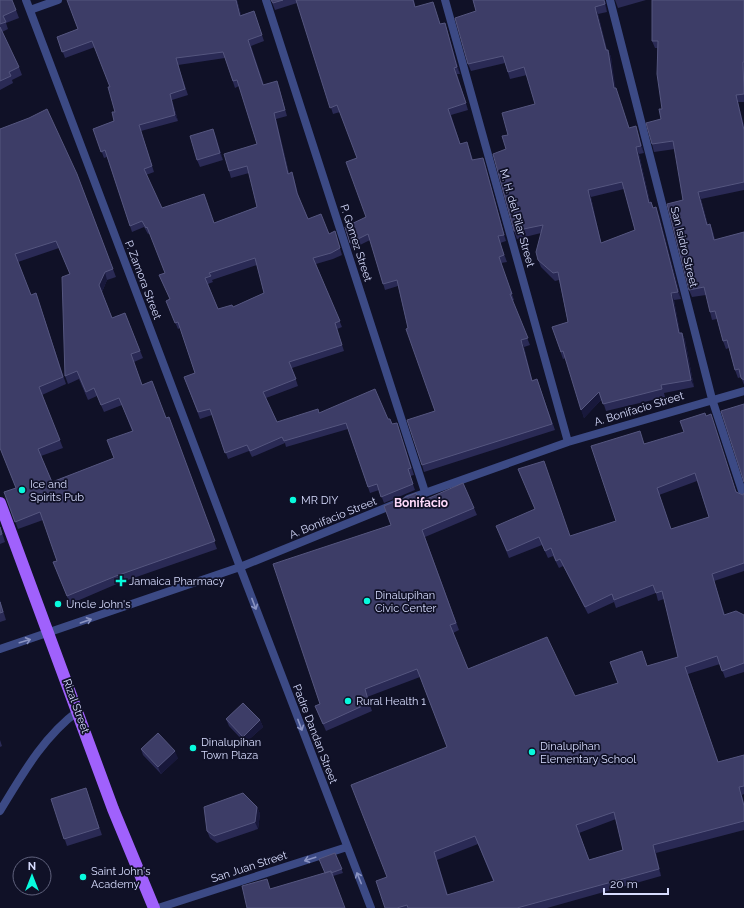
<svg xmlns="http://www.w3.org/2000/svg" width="744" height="908" viewBox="0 0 744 908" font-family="Raleway,sans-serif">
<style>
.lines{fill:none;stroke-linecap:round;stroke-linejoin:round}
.service{stroke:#3c4a85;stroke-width:8}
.minor{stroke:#3c4a85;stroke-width:8}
.primary{stroke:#a061fc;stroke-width:12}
.wall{fill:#2a2a55;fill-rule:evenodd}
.shaded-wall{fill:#18183b}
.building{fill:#3d3d67;stroke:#55567f;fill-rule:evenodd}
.oneway{stroke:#8a93c2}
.poi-dot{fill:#08fadd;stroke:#101127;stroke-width:1.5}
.labels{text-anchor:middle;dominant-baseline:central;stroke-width:3.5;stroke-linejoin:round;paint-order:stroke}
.street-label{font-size:11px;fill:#d7dcfe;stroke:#101127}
.poi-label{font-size:11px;fill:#d7dcfe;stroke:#101127;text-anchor:start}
.neighbourhood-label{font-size:12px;font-weight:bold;fill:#fed9f9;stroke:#101127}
</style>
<rect width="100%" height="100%" fill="#101127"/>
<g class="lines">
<path class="service" d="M0 811C22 775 43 737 78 711"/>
<path class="minor" d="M26 0 240 567 371 908
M266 0 425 492
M445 0 568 442
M610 0 712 399 744 497
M30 10 58 0
M408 499 568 442 744 391
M0 649 240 567 395 504
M158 908 347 847"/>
<path class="primary" d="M0 503 113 809 154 908"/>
</g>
<path class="wall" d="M0 0 16 10 19 18 6 23 8 29 2 32 19 67 22 75 12 80 13 83 0 90Z
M67 0H237L241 15 254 11 264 41 251 46 264 85 279 87 287 116 276 119 289 173 294 178 299 198 308 219 329 234 335 231 342 255 333 259 316 264 342 327 337 329 344 351 292 368 298 386 266 398 277 422 319 413 388 419 392 424 397 423 414 475 410 476 415 490 384 503 379 490 370 493 348 429 286 447 285 443 252 457 249 451 228 459 212 415 200 419 184 377 195 373 180 328 178 329 166 301 170 299 159 275 165 273 150 233 148 234 144 227 132 232 107 157 104 158 93 129 114 121 115 112 110 87 95 47 65 58 57 37 78 29ZM225 58 235 88 239 86 257 144 229 171 231 178 249 173 257 207 214 223 162 208 146 175 154 172 141 131 178 121 172 100 188 95 178 65ZM257 265 264 293 233 307 218 309 208 284 213 282 212 280Z
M271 0H414L415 7 435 8 440 24 445 23 460 74H457L468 110 451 115 460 143 469 148 473 160 485 164 506 241 500 243 507 262 501 263 514 300 512 301 530 345 524 347 532 380 537 379 555 430 424 472 422 465 435 411 408 328 398 286 385 290 370 240 352 249 345 227 366 217 357 158 340 112 333 114 297 3 275 10Z
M473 0H605L607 12 598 14 607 50H608L611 57 615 88 629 128 638 133 644 153 639 154 650 202 653 208 659 215 681 299 674 300 680 333H682L685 340 694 387 664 393 665 397 606 411 602 399 584 418 566 358 563 359 552 327 568 322 559 280 555 281 541 267 538 260 541 233 517 239 514 231 506 149 508 135 535 104 527 75 510 79 505 63 471 71 468 64 476 11ZM624 189 635 230 601 243 591 197Z
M615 0H646L618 8Z
M744 0V102H738L744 126V190L701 199 708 225 710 224 713 232 715 240 744 232V385L741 377 738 378 735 370 729 348 726 349 723 341 717 319 712 320 710 312 706 295 692 297 689 290 683 200 675 149 654 152 652 144 661 119 662 109 657 48H655L652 41Z
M0 129 77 174 116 277 107 280 102 292 112 318 125 313 143 358 134 362 142 385 166 418 169 417 217 549 119 583 70 604 53 562 57 561 43 520 18 529 4 492 16 488ZM59 248 70 274 65 376 68 384 79 379 88 400 97 396 104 412 122 405 132 431 114 458 52 482 41 456 63 448 42 395 66 384 36 293 31 295 18 262Z
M213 129 223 160 200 167 197 160Z
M644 443 743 495 744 493V571L714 581 725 615H744V672L725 678 720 664 688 674 718 762 744 755V794L742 795 744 803V830L656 853 661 876 547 908H385L387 877 447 747 420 677 367 697 372 711 326 731 315 706 320 704 391 525 420 502 474 508 477 515 425 537 459 630 453 633 468 669 575 696 618 683 648 666 678 657 664 599 658 601 656 593 616 608 614 602 588 614 563 566 559 568 553 556 548 558 542 545 509 558 496 526 570 536 616 521ZM697 481 709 517 671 529 659 495ZM616 819 623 850 589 860 579 833ZM478 844 493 881 448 895 437 860Z
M0 526 5 542 0 544Z
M0 600 6 620 0 622Z
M226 719 260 720 263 727 245 743 229 726Z
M0 740 2 746 0 747Z
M141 749 178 758 161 774 143 755Z
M86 788 102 835 67 846 51 799Z
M257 807 260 814 258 829 217 843 210 838 207 831Z
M335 853 343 873 333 876 325 873Z"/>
<path class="shaded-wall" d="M236 0H237L243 22 240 16Z
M604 0H605L607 12Z
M595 7 598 14 608 58 606 50Z
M445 23 447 29 460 74 457 67Z
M608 50 611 57 617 96 614 88Z
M170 94 172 100 178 121 175 115Z
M736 95 738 102 744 126V130Z
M274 113 276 119 290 180 288 174Z
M636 126 638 133 644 153 641 146Z
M213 129 216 136 223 160 220 153Z
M636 147 639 154 652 210 649 203Z
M483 158 485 164 506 241 504 235Z
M292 172 294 178 299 199 297 193Z
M588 190 591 197 603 251 601 243Z
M698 192 701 199 710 232 707 225Z
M656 207 659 215 681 299 678 292Z
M710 224 713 232 717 248 714 240Z
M105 272 107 280 102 292 99 285Z
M671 293 674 300 682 341 679 333Z
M682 333 685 340 694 387 691 380Z
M521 340 524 347 534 387 532 381Z
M599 392 602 399 584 418 581 410Z
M712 574 714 581 727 623 724 615Z
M260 720 263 727 245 743 243 737Z
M175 751 178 758 161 774 158 767Z
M257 807 260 814 258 829 255 822Z
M653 845 656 853 661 876 659 869Z"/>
<path class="building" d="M0 0H12L16 10 3 16 6 22 0 24Z
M67 0H236L240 16 254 11 262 35 248 40 263 85 277 81 285 110 274 113 288 174 292 172 297 193 308 219 321 214 329 234 335 231 340 248 331 253 313 258 340 321 335 323 342 345 289 362 296 379 263 392 277 422 318 409 319 413 375 389 388 419H390L392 424 397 423 411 468 408 469 413 484 381 497 377 484 368 487 346 423 284 441 282 437 250 451 247 445 225 453 210 409 198 412 184 377 195 373 178 322 175 323 166 301 170 299 159 275 165 273 147 227 146 228 142 221 130 226 105 150 101 152 93 129 114 121 112 112H115L108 87H110L92 41 62 52 57 37 78 29ZM223 52 233 81 237 80 257 144 224 154 229 171 247 166 257 207 214 223 204 194 162 208 144 169 152 166 139 125 175 115 170 94 185 89 176 58ZM255 258 264 293 233 307 232 305 218 309 205 278 211 276 209 273Z
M271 0H283L273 3Z
M296 0H413L415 7 433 2 440 24 445 23 457 67 454 68 466 103 448 109 460 144 467 142 472 160 483 158 504 235 498 236 504 255 499 257 512 294H510L528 338 521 340 532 381 537 379 552 424 422 465 407 420 435 411 406 329 408 328 397 280 383 284 368 234 350 243 345 227 366 217 346 162 357 158 337 105 330 108Z
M473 0H604L605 4 595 7 606 50H608L614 88H616L629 128 636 126 641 146 636 147 649 203 651 202 653 208 656 207 678 292 671 293 679 333H682L691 380 661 385 662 389 603 404 599 392 581 410 563 351 561 352 552 327 568 322 558 272 553 273 538 260 536 252 543 225 514 231 493 154 506 149 502 136 508 135 502 113 535 104 524 67 508 72 503 56 468 64 455 18 476 11ZM622 182 635 230 601 243 588 190Z
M652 0H744V62H743L744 94 736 95 744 130V182L698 192 707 225 710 224 714 240 744 232V380L741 378 739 369 735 370 727 340 723 341 715 311 710 312 704 287 689 290 667 204 683 200 673 141 652 144 646 123 661 119 659 109H662L657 74 658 41H652Z
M0 27 19 67 9 72 11 76 0 81Z
M47 109 77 174 113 269 105 272 99 285 112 318 125 313 140 351 131 354 142 385 152 381 166 418 169 417 215 541 116 576 67 596 53 562 57 561 40 512 15 522 4 492 16 488 0 448V129L29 118ZM56 241 70 274 62 277 65 376 77 371 86 392 94 388 101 405 119 398 133 431 107 440 114 458 52 482 38 449 60 440 39 387 63 377 36 293 31 295 15 254Z
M213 129 220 153 197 160 190 136Z
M744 404V482L721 411Z
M705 413 706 416 711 414 736 492 743 495 744 493V563L712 574 724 615 736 611 744 615V663L722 671 717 656 685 667 718 762 744 755V786L739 787 744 806V821L653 845 659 869 517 908H408L407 905 397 908H385L376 881 387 877 351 785 447 747 417 669 365 689 369 703 323 724 315 706 320 704 273 564 391 525 384 506 416 493 420 502 463 483 474 508 422 530 456 623 450 625 468 669 547 637 575 696 618 683 610 662 642 651 647 666 678 657 662 591 656 593 653 585 614 600 612 594 585 607 560 559 556 561 551 548 545 551 539 537 507 551 496 526 535 509 518 469 544 461 570 536 616 521 591 446 640 431 644 444 684 432 680 421ZM695 473 709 517 671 529 657 488ZM614 812 623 850 589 860 576 825ZM475 836 494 881 447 895 434 852Z
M0 527 2 534 0 535Z
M0 602 3 612 0 613Z
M243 703 260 720 243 737 226 719Z
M158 733 175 751 158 767 141 749Z
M86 788 99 828 64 839 51 799Z
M243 793 257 807 255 822 214 836 207 831 204 807Z
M335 853 342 869 331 873V871L325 873 319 859Z
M331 871 345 908H247L242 886 267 879 270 889Z"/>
<defs><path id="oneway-shaft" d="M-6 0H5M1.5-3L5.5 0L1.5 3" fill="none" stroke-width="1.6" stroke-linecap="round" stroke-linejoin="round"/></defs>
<g class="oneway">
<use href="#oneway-shaft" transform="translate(254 604) rotate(69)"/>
<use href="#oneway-shaft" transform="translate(86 621) rotate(-19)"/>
<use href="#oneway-shaft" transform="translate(25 641) rotate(-17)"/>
<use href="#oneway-shaft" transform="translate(300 725) rotate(69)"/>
<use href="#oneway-shaft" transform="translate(310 859) rotate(162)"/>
<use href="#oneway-shaft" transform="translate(359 878) rotate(-112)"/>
</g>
<g class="poi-dot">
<circle cx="22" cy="490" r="4"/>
<circle cx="293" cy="500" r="4"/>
<path d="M119 575h4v4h4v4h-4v4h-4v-4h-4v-4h4z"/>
<circle cx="367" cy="601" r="4"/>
<circle cx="58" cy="604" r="4"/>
<circle cx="348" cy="701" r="4"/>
<circle cx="193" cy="748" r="4"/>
<circle cx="532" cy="752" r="4"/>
<circle cx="83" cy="877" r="4"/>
</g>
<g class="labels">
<g class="street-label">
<text transform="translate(517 218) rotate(74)">M. H. del Pilar Street</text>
<text transform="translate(356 243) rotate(72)">P. Gomez Street</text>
<text transform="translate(684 247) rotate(76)">San Isidro Street</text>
<text transform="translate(143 280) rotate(69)">P. Zamora Street</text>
<text transform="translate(639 409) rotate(-17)">A. Bonifacio Street</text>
<text transform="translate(333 518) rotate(-22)">A. Bonifacio Street</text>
<text transform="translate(76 706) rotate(70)">Rizal Street</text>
<text transform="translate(315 734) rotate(69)">Padre Dandan Street</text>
<text transform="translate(249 867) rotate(-18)">San Juan Street</text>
</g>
<g class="poi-label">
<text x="30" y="484">Ice and<tspan x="30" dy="13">Spirits Pub</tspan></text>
<text x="301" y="500">MR DIY</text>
<text x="129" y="581">Jamaica Pharmacy</text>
<text x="375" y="595">Dinalupihan<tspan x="375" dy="13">Civic Center</tspan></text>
<text x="66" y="604">Uncle John's</text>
<text x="356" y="701">Rural Health 1</text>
<text x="201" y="742">Dinalupihan<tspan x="201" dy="13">Town Plaza</tspan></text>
<text x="540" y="746">Dinalupihan<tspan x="540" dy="13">Elementary School</tspan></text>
<text x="91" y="871">Saint John's<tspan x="91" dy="13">Academy</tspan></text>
</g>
<g class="neighbourhood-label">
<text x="421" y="503">Bonifacio</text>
</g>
</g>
<g transform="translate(32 876)"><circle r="19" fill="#101127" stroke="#60627d"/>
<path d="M0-3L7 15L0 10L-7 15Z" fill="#08fadd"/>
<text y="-6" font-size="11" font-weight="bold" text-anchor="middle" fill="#d7dcfe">N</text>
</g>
<path d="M604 888v6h64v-6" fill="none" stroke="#d7dcfe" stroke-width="2"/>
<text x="610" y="888" font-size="12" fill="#d7dcfe" stroke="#101127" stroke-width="3" paint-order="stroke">20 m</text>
</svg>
